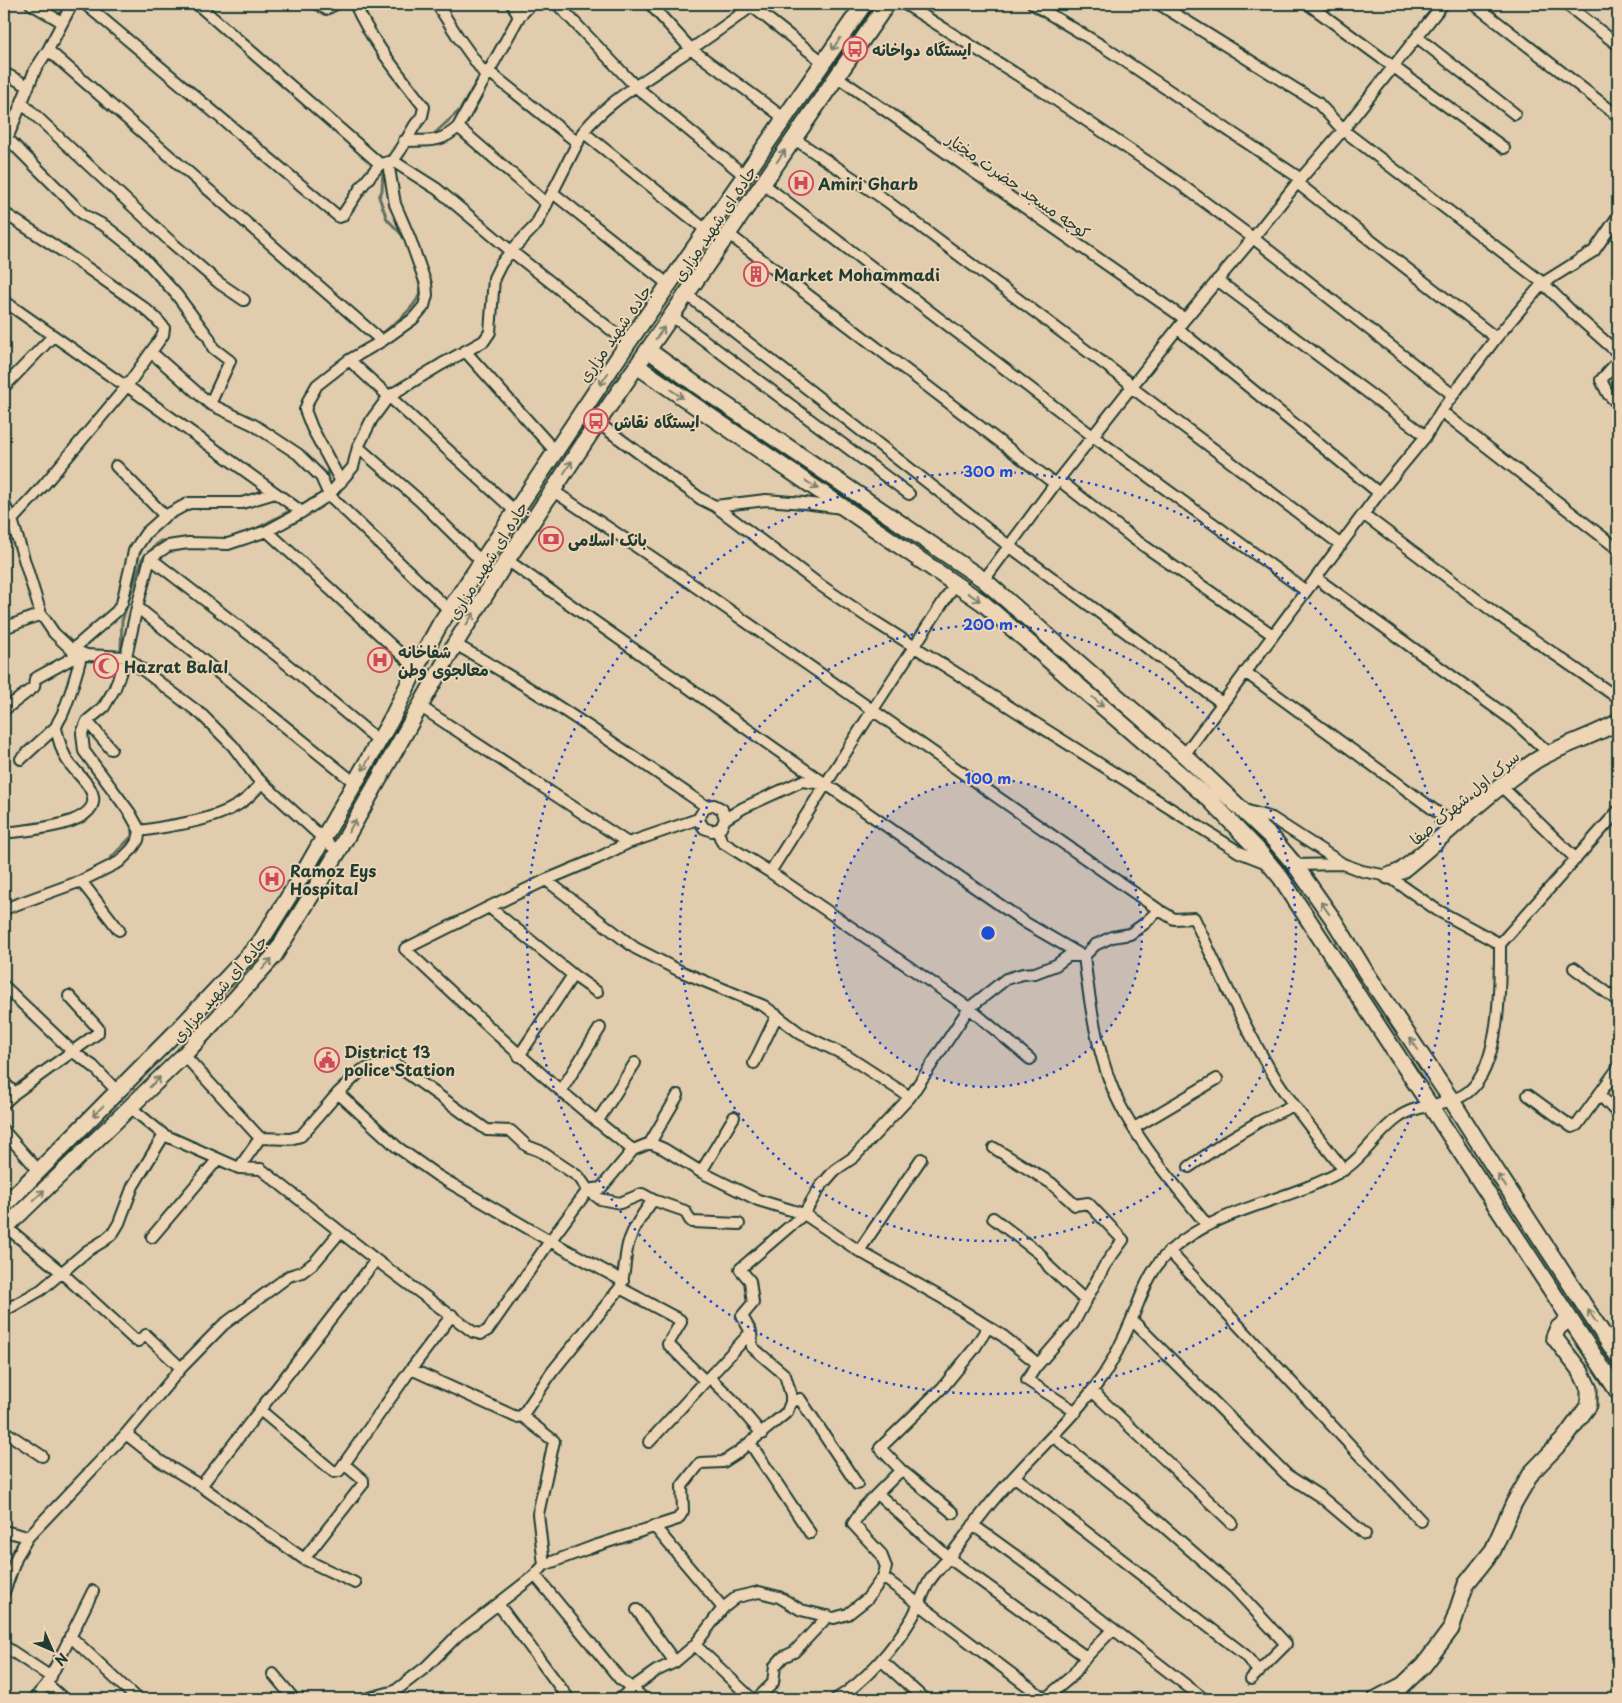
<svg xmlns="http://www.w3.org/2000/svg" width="1622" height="1703" viewBox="0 0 1622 1703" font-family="'Playpen Sans','Playpen Sans Arabic',sans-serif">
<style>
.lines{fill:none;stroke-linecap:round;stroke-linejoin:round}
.stream{stroke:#636f5f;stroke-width:3}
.street-casing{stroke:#1f3d34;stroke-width:14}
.secondary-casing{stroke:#1f3d34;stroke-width:19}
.street{stroke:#edd5b5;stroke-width:10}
.secondary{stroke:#edd5b5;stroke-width:15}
.oneway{stroke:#7c816e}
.ring{fill:none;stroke:#1d4ed8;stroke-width:2.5;stroke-dasharray:2.5 5}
.labels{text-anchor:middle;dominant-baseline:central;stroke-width:4;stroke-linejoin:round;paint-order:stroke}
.poi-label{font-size:16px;font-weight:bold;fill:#1f3d34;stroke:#edd5b5;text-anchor:start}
.street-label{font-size:16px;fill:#1f3d34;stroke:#edd5b5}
.centre{fill:#1d4ed8;stroke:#edd5b5;stroke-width:2.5}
.ring-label{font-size:15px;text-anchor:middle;font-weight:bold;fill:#1d4ed8;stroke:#edd5b5;stroke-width:4;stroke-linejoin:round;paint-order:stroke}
</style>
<rect width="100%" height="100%" fill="#e1ccad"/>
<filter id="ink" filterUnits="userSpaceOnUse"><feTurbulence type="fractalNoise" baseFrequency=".02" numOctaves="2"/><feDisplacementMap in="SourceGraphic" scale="10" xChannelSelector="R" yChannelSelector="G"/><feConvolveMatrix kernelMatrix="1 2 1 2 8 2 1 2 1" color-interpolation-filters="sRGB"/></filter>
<g filter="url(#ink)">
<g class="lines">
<path class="stream" d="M511 21 520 4
M423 136 434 134 460 110 502 37
M385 161 400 139
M383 167 382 191 379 197 387 219 405 238
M379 336C391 326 421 305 420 289 420 279 414 267 412 258
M326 481 329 465
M298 506 322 494
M250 532 293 509
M93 710 106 693 116 672 121 648 122 621 142 559 160 541 180 540
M104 865 132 836 131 823"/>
<defs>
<path id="street" d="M31 4 62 22
M85 4 339 217 342 216 362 186 380 164 393 161 400 151 415 125 422 116 424 107C399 74 371 41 355 4
M197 4 380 164
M317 4 326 9 336 4
M437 4 458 37 486 76
M512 4 519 17
M557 4 636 87 744 175
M650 4 691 49 784 118
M749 4 823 62
M905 4 1035 86 1179 183 1253 238 1453 395
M1033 4 1104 47 1301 179
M1159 4 1318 103 1343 130 1543 283 1573 313 1618 353
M1308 4 1504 148
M1474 4 1618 116
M1566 4 1618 45
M1417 37 1515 114
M48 50 382 341
M488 71 578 143
M4 73 28 86
M836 76 1185 319
M22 103 171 242 219 283 244 300
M458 127 547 204
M583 132 706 230
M7 138 84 215 105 226 138 252 176 294 209 338 213 348 230 361 210 404
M793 138 884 199 1127 381 1131 387 1341 545
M404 141C428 140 440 144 458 127L519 17 531 4
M4 146 35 70 48 50 72 4
M393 161 437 189 511 251 628 343
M762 183 1094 437 1306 591
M1297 183 1496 338
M553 193 669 285
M4 213C40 236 75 259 110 284 128 297 150 309 164 328L163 335 127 386 43 486 12 520
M727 233 1055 484
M1217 280 1426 436
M686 294 1009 546 1222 703
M4 301 118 381 127 386 302 512
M672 316 909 494
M1178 329 1379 493
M465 351 555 451
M151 352 210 404 254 425 298 454 321 477 329 495 449 610
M349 360 516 512
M1618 361 1601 380 1608 394 1618 404
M4 387 53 336
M582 411 701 499 715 506 766 500 804 503 842 508
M1441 411 1618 549
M358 447 420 501 481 561
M116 466 165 516
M1059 480 1134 539 1273 635
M341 482 312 428 305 410 309 399 317 385 349 360 382 341 413 319 424 306 427 295 426 284 410 239 395 204 388 162
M552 490 686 580 1159 910 1174 919 1194 918C1218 969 1241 1020 1269 1068 1291 1104 1318 1137 1344 1170
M4 504 12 520 41 614 54 633 72 650 87 655 126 657 202 715 233 746 256 777 338 852
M715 506 820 585 869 618 1239 852 1267 863
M1363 514 1495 613 1618 698
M267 531 416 668
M150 558 276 655 379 741
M507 560 784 755 1026 923 1083 956
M1316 578 1511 719 1549 753
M984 580 1055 484 1185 319 1253 238 1297 183 1343 130 1443 4
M137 607 355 783
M4 628 41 614
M455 644C542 693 624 750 707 807
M72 650 117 611 122 603 134 551 146 533 165 516 189 503H242L275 493
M1245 672 1456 826
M421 707 628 843
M4 710 34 687 35 679 38 677 82 653
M87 721 111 749
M1184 755 1379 493 1426 436 1441 411 1496 338 1543 283 1594 251 1618 216
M21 759 56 727
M1501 786 1576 859
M714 805 722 809 725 819 721 828 712 831 704 828 698 819C703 812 704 805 714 805Z
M1244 810 1272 818 1343 864 1362 871 1388 876 1437 910 1500 944
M725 819 743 808 802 781 823 784
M717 830 722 842 770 872 969 1008 1030 1059
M140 831C173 825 220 821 246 799 252 794 257 788 262 783
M4 833C25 830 118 826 87 784 73 766 66 765 59 740 58 736 57 732 56 729 56 724 60 719 62 715 71 695 76 675 82 653
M1295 865 1342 864
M770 872 872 711 955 584
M546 880 635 948 680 971 764 1006 801 1034 847 1056 910 1097
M81 881 119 930
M489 907 573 975 597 992
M4 909 81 881 119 862 132 849 138 840 140 831 130 813 84 751 82 733 87 721 104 707 115 688 126 657 137 607 150 558 168 546 188 543 228 544 267 531 302 512 329 495 353 467 358 447 372 419 389 396 442 364 484 341 490 332 494 278 501 264 511 251 536 225 583 132C606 103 640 84 670 63 698 45 725 26 752 6L758 4
M1084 956C1090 1007 1099 1069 1125 1114 1147 1153 1179 1190 1207 1225
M1574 968 1618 1001
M4 986 73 1052 93 1066 117 1091
M184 1055 260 1138
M519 1056 573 975
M754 1063 777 1015
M4 1083 15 1093
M561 1091 600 1028
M338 1093 397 1147 438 1176 550 1241 623 1281
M1599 1094 1618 1114
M1528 1095 1572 1127 1577 1125 1618 1068
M4 1103 15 1093 98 1033V1028L69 996
M130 1107 164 1135 239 1168 261 1169 376 1260 473 1332 481 1334 488 1330 550 1241 588 1190 601 1188 633 1150 650 1143 664 1149 701 1172 758 1200 804 1214 859 1251 944 1299 1003 1336 1038 1364
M597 1122 635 1063
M1134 1128 1217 1079
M4 1131 39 1171
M650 1143 678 1095
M994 1148 1051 1183 1075 1205 1088 1203 1123 1240 1105 1265 1073 1324 1035 1368 1027 1380 1076 1412
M633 1150C553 1088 479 1018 405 949L489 907 546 880 596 859 628 843 698 819
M1189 1167 1228 1140 1260 1121 1294 1105
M239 1168 260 1138 290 1139 301 1136 338 1093 362 1070 393 1063 487 1130 511 1131 527 1146 540 1151 579 1177 588 1190 600 1199 620 1203 642 1194 653 1200 685 1211 690 1220 692 1222 739 1224
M701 1172 734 1117
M993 1218 1040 1254 1049 1267 1086 1301
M6 1227 61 1272 135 1340 138 1341 146 1335 181 1368
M152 1237 217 1160
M859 1251 921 1159
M1169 1251 1421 1521
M620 1288 680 1320 681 1322 668 1344 705 1381
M4 1311 41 1290 87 1251 105 1240 113 1233 119 1223 133 1186 164 1135
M1132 1320 1287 1475 1321 1497 1365 1534
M411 1369 516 1417 522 1416 554 1441 538 1514 544 1565
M709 1377 732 1399 762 1434
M1092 1391 1232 1523
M791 1402 800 1399 857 1484
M260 1410 334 1472 339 1471 411 1369 452 1315
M522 1416 552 1372 620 1288C626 1273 624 1256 629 1241 634 1227 644 1212 653 1200
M4 1431 42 1456
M126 1434 160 1461 201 1486 304 1559 355 1583
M1053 1436 1138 1504 1235 1589 1286 1644 1251 1679
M649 1442 751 1332
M750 1443 810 1533
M1015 1477 1245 1655 1259 1672
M201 1486 376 1260
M878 1494 949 1558 1086 1657
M953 1513 901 1470 880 1448 943 1387 974 1349 988 1327
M973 1525 1056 1585 1204 1699
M654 1526 723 1608
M4 1531 28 1537 126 1434 181 1368 223 1325 289 1276 302 1272 315 1262 340 1232
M304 1559 363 1484V1480L344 1464
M535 1575 620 1679 632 1688 620 1699
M883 1577 1045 1699
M4 1592 17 1556 28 1537
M498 1604 569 1699
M637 1610 675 1662
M70 1636 137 1699
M695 1645 752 1699
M4 1646 51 1677
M881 1660 924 1699
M273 1674 294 1699
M47 1684 64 1699
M850 1691 855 1699
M34 1699 47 1684 93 1591
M365 1699 395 1691 426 1667 457 1636 535 1575 544 1565 592 1547 678 1519 683 1511 682 1486 700 1463 723 1462 737 1453 787 1412 791 1402V1395L785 1375 752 1347 751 1332 742 1316 753 1303 750 1281 740 1269 804 1214 820 1187 835 1170 854 1157 910 1097 969 1008 1006 979 1023 974 1035 973 1056 965 1068 956H1084L1095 945 1112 937 1130 934 1144 924 1159 910
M644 1699 632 1688 656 1671 675 1662 695 1645 723 1608 737 1597 759 1592 779 1597 801 1610 834 1618 848 1614 867 1599 883 1577 886 1567 881 1554 853 1524 864 1507 901 1470
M757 1699 773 1683 775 1666 783 1657 794 1652 828 1616
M836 1699C865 1682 894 1648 912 1618 919 1606 923 1592 930 1580 936 1571 944 1564 951 1555 964 1538 976 1521 990 1504 1026 1460 1070 1423 1103 1376 1114 1359 1124 1338 1132 1319 1142 1294 1150 1268 1171 1250 1218 1208 1286 1202 1340 1172 1363 1159 1377 1132 1399 1117 1419 1103 1450 1106 1468 1092 1501 1066 1500 983 1500 944L1618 811
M1045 1699 1073 1675 1086 1657 1113 1629"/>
<path id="secondary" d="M648 350 698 386 984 580 1184 755 1273 839 1295 865 1333 919 1365 971 1452 1101 1494 1167 1618 1357
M637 366 983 603 1209 799 1258 850 1281 878 1618 1392
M1388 876 1401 871C1446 835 1487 793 1535 761 1561 745 1592 737 1618 722
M4 1206 178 1030 259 944 303 874 392 718 416 668 440 624 628 343 864 4
M4 1229 184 1055 274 956 338 852 455 644 507 560 598 422 887 4
M1376 1699 1403 1685 1424 1665 1451 1629 1466 1584 1493 1550 1514 1503 1532 1472 1564 1439 1589 1405V1389L1581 1372 1554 1337 1558 1328 1569 1319"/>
</defs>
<use href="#street" class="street-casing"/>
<use href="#secondary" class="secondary-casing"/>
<use href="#street" class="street"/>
<use href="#secondary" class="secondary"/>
</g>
<defs><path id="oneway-shaft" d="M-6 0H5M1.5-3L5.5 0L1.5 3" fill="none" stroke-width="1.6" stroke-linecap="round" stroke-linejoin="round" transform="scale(1.25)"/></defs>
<g class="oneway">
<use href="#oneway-shaft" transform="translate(836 44) rotate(125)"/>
<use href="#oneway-shaft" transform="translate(781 156) rotate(-55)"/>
<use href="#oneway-shaft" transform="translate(660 333) rotate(-55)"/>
<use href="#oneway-shaft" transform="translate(604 379) rotate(124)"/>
<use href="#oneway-shaft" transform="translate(677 394) rotate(34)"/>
<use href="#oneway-shaft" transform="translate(568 467) rotate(-57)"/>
<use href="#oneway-shaft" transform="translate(812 485) rotate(34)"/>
<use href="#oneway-shaft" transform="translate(974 597) rotate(34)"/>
<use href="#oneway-shaft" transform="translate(470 619) rotate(-58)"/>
<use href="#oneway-shaft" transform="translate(1098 702) rotate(42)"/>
<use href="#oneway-shaft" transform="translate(366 764) rotate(119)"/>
<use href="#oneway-shaft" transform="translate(352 826) rotate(-60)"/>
<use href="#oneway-shaft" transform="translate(1325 908) rotate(-125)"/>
<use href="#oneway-shaft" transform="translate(267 964) rotate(-48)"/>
<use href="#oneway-shaft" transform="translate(1414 1044) rotate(-124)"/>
<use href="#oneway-shaft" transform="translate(155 1082) rotate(-44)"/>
<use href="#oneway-shaft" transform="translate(98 1111) rotate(134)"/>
<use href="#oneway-shaft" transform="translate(1502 1181) rotate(-123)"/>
<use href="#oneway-shaft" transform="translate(39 1195) rotate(-44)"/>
<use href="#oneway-shaft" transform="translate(1592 1316) rotate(-123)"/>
</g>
</g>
<circle cx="988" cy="933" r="154" fill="#1d4ed8" fill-opacity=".12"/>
<g class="ring">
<circle cx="988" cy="933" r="154"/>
<circle cx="988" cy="933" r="308"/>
<circle cx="988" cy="933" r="461"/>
</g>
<defs>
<symbol id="bus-ring" viewBox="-11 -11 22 22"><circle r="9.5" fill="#edd5b5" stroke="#d1495b" stroke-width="1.5"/><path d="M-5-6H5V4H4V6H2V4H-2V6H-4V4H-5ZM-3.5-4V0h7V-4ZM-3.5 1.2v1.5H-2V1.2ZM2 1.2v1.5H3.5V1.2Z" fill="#d1495b"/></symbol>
<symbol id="hospital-ring" viewBox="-11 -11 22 22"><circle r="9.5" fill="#edd5b5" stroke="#d1495b" stroke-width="1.5"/><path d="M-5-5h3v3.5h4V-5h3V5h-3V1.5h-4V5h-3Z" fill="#d1495b"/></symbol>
<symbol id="building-ring" viewBox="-11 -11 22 22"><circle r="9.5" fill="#edd5b5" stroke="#d1495b" stroke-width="1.5"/><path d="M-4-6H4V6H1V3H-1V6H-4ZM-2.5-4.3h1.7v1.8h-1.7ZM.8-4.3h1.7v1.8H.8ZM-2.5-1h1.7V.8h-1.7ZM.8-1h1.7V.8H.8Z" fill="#d1495b"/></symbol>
<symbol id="bank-ring" viewBox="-11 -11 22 22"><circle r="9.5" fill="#edd5b5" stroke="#d1495b" stroke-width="1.5"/><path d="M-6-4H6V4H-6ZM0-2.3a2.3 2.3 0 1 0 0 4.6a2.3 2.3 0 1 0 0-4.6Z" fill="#d1495b"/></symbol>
<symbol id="mosque-ring" viewBox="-11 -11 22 22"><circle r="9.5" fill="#edd5b5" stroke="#d1495b" stroke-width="1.5"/><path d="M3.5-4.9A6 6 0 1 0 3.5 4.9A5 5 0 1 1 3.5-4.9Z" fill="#d1495b"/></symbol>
<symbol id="civic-ring" viewBox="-11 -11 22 22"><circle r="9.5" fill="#edd5b5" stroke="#d1495b" stroke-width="1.5"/><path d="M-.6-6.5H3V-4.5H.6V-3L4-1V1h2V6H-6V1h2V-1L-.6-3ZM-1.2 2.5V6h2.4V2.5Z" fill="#d1495b"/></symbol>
</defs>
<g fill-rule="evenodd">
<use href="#bus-ring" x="841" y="35" width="28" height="28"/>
<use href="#hospital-ring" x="787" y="169" width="28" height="28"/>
<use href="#building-ring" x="742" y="260" width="28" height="28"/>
<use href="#bus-ring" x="582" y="407" width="28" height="28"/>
<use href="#bank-ring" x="537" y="525" width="28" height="28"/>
<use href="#hospital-ring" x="366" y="646" width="28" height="28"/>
<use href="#mosque-ring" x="92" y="652" width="28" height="28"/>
<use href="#hospital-ring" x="258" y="865" width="28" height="28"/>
<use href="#civic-ring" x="313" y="1046" width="28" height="28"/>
</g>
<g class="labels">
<g class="poi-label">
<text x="872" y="49">ایستگاه دواخانه</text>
<text x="818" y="183">Amiri Gharb</text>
<text x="774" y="274">Market Mohammadi</text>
<text x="614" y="421">ایستگاه نقاش</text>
<text x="568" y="539">بانک اسلامی</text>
<text x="398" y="651">شفاخانه<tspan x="398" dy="18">معالجوی وطن</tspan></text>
<text x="124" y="666">Hazrat Balal</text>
<text x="290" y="870">Ramoz Eys<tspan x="290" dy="18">Hospital</tspan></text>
<text x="344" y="1051">District 13<tspan x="344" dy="18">police Station</tspan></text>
</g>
<g class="street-label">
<text transform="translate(1019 185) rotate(35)">کوچه مسجد حضرت مختار</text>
<text transform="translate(714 223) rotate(-56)">جاده ای شهید مزاری</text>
<text transform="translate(614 333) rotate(-55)">جاده شهید مزاری</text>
<text transform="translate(487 560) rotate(-58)">جاده ای شهید مزاری</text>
<text transform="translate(1464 797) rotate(-40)">سرک اول شهرک صفا</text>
<text transform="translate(219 988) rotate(-49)">جاده ای شهید مزاری</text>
</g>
</g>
<circle cx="988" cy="933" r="8" class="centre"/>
<g class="ring-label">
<text x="988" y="477">300 m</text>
<text x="988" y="630">200 m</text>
<text x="988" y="784">100 m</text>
</g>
<rect width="1622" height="1703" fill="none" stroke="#edd5b5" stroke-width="20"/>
<rect x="10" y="10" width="1602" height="1683" fill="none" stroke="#1f3d34" stroke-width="2" filter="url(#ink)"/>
<g transform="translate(52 1650) rotate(135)" stroke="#edd5b5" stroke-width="4" paint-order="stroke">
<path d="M0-4L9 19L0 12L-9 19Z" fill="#1f3d34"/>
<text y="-8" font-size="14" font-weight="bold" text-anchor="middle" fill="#1f3d34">N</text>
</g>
</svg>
